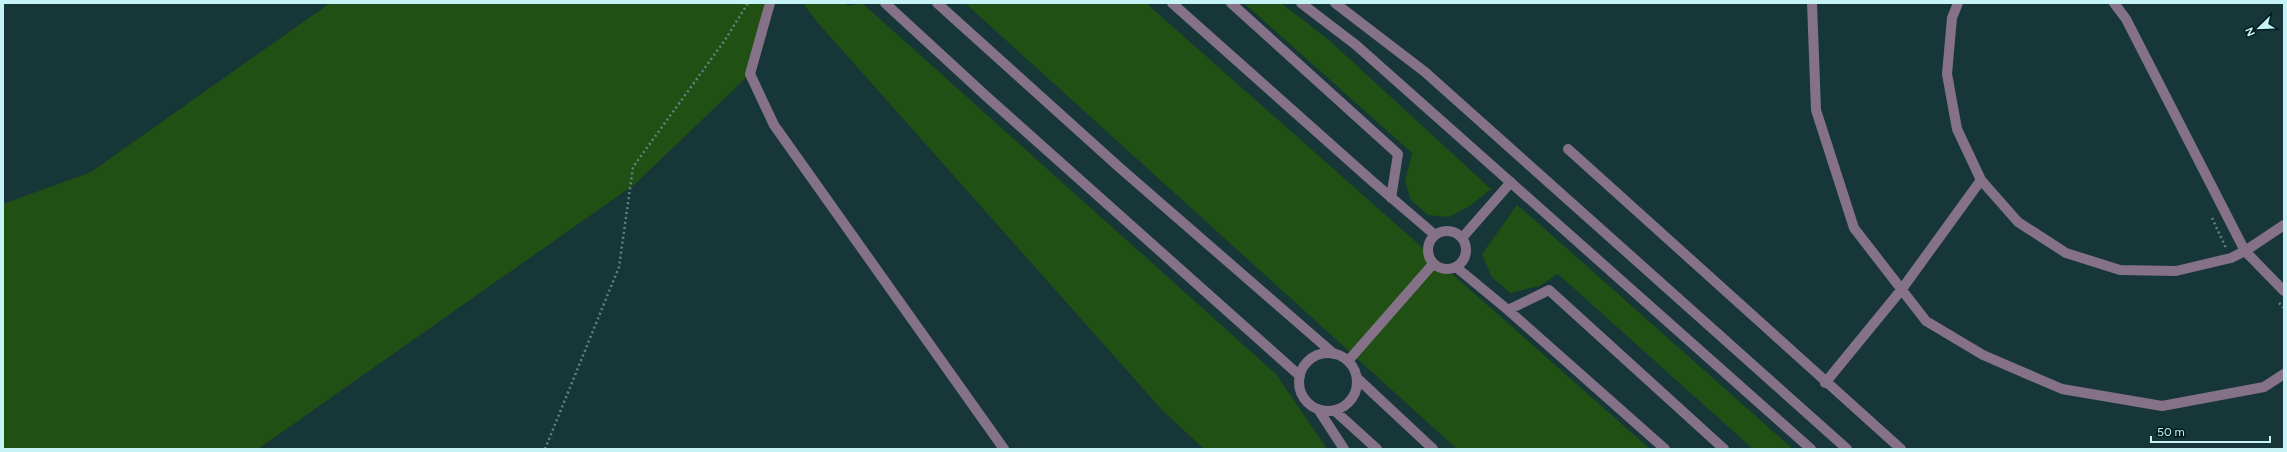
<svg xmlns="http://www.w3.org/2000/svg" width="2287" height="452" viewBox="0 0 2287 452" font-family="Figtree,sans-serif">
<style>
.green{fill:#215014}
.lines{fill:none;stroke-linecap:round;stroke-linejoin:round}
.path{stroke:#5f8385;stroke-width:2.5;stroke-dasharray:2 3;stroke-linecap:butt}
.minor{stroke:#857289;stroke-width:10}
</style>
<rect width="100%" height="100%" fill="#173637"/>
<path class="green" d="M330 3H770L750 74 635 184 258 449H3V204L91 172Z
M803 3H844L848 6 862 3 1276 374 1327 449H1204L1163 411 818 23Z
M965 3H1146L1650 449H1457Z
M1244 3H1281L1330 41 1491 189 1470 206 1449 217 1428 215 1411 200 1405 181 1412 153Z
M1517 205 1529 215 1793 449H1753L1558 274 1539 286 1510 293 1491 276 1482 254Z"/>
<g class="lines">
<path class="path" d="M2212 218 2226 248
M2279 303 2284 308
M545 449 619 267 633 167 725 40 748 3"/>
<path class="minor" d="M770 3 750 74 774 125 1004 449
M885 3 986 96 1300 376
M937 3 1120 168 1334 354
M1172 3 1372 181 1435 235
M1231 3 1398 154 1391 198
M1301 3 1356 45 1811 449
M1335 3 1425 72 1847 449
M1812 3 1816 110 1854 228 1926 321 1983 355 2062 389 2162 406 2264 387 2284 374
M1958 3 1952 18 1947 74 1957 129 1981 180 2018 222 2066 253 2120 270 2176 271 2231 258 2245 251 2284 225
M2114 3 2126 19 2245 251 2284 291
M1568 149 1901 449
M1428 250a19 19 0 1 1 38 0a19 19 0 1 1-38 0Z
M1462 238 1511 182
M1456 267 1508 310 1665 449
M1508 310 1549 290 1724 449
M1299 382a29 29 0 1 1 58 0a29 29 0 1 1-58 0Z
M1348 361 1433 264
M1357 378 1433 449
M1825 383 1902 289 1981 180
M1318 409 1344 449
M1335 411 1377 449"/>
</g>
<rect width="2287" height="452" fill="none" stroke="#c6f3f5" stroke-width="8"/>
<g transform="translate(2259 28) rotate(247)" stroke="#001d1f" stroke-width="3" paint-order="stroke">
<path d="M0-3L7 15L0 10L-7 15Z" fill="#c6f3f5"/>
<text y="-6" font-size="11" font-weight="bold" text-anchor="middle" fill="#c6f3f5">N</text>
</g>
<path d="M2151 436v6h119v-6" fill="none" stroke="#c6f3f5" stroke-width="2"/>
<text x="2157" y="436" font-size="12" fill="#c6f3f5" stroke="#001d1f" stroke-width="3" paint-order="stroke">50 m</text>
</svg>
